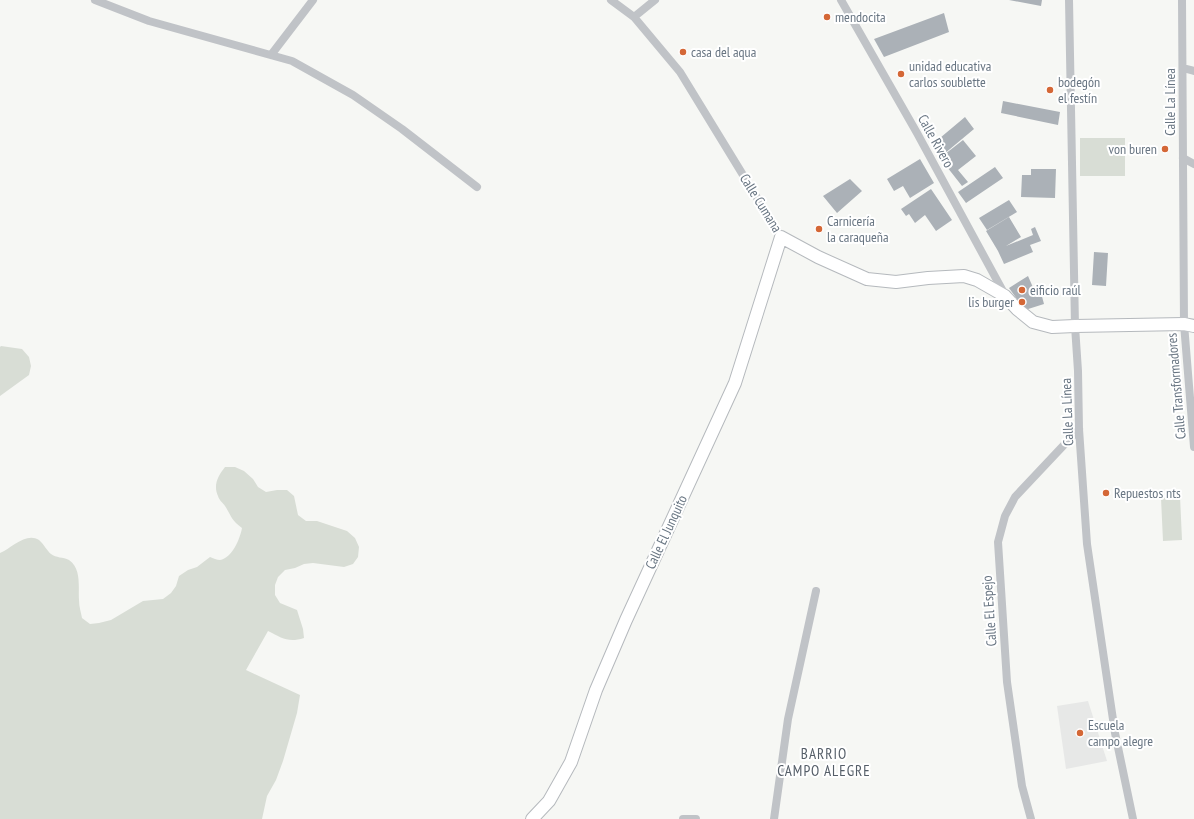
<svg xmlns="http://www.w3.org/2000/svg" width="1194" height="819" viewBox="0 0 1194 819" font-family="'PT Sans Narrow',sans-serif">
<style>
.built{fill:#e7e8e7}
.green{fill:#d8ddd5}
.building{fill:#abb1b7}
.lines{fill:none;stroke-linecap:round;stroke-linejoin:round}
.secondary-casing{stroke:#b5b9bd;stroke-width:14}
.street{stroke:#c0c3c7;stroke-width:8}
.secondary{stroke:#fff;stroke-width:12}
.poi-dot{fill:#d46736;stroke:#fff;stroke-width:1.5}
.labels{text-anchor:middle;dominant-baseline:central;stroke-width:4;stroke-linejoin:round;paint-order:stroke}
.poi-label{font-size:14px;fill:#687582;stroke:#fff;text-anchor:start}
.street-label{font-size:14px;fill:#687582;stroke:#fff}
.neighbourhood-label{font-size:15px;letter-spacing:1px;fill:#555e68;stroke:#fff}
</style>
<rect width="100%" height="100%" fill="#f6f7f4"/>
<path class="built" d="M1088 701 1107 761 1066 769 1057 706Z"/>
<path class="green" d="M1080 138H1125V176H1080Z
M1 346 22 349 29 357 31 366 29 375 0 396V347Z
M225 467H235L244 471 253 479 258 487 266 492 277 490H287L294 496 298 515 306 521H317L347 531 355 538 359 547 358 557 353 564 344 567 313 563 304 564 295 568 285 570 278 577 275 585V595L280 603 297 610 303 629 304 638C288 643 282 638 268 631L246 670 300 695 297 713 283 761 276 780 267 796 262 819H0V553C12 548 26 532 39 540 44 544 47 551 51 554 56 558 63 557 69 560 82 569 78 588 79 600 79 607 81 612 82 618L90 624 99 623 111 620 143 601 163 599 171 593 176 586 179 576 188 570 197 567 210 557C213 558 217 560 220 560 232 558 240 539 242 528 231 520 232 517 225 506 223 503 219 500 218 496 213 485 218 476 225 467Z
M1180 496 1182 540 1163 541 1161 498Z"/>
<path class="building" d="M1009 0H1042L1041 6Z
M944 13 949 32 884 57 874 39Z
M1003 101 1060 112 1058 125 1001 113Z
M965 117 974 129 944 154 934 143Z
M963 140 976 156 958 170 968 182 962 186 940 158Z
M920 159 934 183 910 198 903 186 894 191 887 179Z
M995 167 1003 178 966 203 958 192Z
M1031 169H1056L1055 198 1021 197 1022 175H1031Z
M850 179 862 191 837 213 823 196Z
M931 189 952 220 936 231 925 215 915 223 909 214 906 216 901 209Z
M1009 200 1017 212 987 230 979 218Z
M1009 217 1021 237 1006 246 1033 235 1031 229 1035 227 1041 241 1030 245 1033 252 1004 264 998 251 986 231Z
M1094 252 1108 253 1106 286 1092 285Z
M1028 276 1035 292 1040 289 1044 304 1025 310 1009 288Z"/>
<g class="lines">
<defs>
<path id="secondary" d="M532 819 549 801 571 762 596 690 626 620 735 383 781 237 818 257 867 279 896 282 928 278 964 276 977 280 1005 296 1017 309 1033 322 1052 327 1075 326 1184 324 1194 326"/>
</defs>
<use href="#secondary" class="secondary-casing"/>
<path class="street" d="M95 0 149 21 292 61 353 95 402 129 477 187
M611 0 634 17 680 72 781 237
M841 0 917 133 1005 295
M1069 0 1075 326 1078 371 1079 429 1087 544 1115 733 1133 819
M1182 0 1184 324 1194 447
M634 17 655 0
M271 55 313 0
M1183 68 1194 71
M1183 158 1194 164
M683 819H696
M774 819 788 719 816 591
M1031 819 1022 786 1007 682 998 542 1005 516 1015 497 1079 429"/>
<use href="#secondary" class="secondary"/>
</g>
<g class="poi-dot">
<circle cx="827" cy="17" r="4"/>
<circle cx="683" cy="52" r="4"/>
<circle cx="901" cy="74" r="4"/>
<circle cx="1050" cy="90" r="4"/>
<circle cx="1165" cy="149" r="4"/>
<circle cx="819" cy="229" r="4"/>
<circle cx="1022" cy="290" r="4"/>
<circle cx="1022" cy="302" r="4"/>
<circle cx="1106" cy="493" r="4"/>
<circle cx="1080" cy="733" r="4"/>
</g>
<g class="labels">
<g class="poi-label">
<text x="835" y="17">mendocita</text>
<text x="691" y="52">casa del aqua</text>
<text x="909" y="66">unidad educativa<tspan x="909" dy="16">carlos soublette</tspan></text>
<text x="1058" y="82">bodegón<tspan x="1058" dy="16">el festín</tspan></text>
<text x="1157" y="149" text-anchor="end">von buren</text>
<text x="827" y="221">Carnicería<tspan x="827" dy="16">la caraqueña</tspan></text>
<text x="1030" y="290">eificio raúl</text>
<text x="1014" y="302" text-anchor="end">lis burger</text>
<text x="1114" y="493">Repuestos nts</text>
<text x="1088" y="725">Escuela<tspan x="1088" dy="16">campo alegre</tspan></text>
</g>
<g class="street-label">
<text transform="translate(1170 102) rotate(-90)">Calle La Línea</text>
<text transform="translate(936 141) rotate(61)">Calle Rivero</text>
<text transform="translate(761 203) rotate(58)">Calle Cumana</text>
<text transform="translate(1176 386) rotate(-95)">Calle Transformadores</text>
<text transform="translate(1067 412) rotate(-92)">Calle La Línea</text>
<text transform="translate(666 532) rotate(-65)">Calle El Junquito</text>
<text transform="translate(989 611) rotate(-94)">Calle El Espejo</text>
</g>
<g class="neighbourhood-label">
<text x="824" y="753">BARRIO<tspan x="824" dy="17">CAMPO ALEGRE</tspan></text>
</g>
</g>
</svg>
